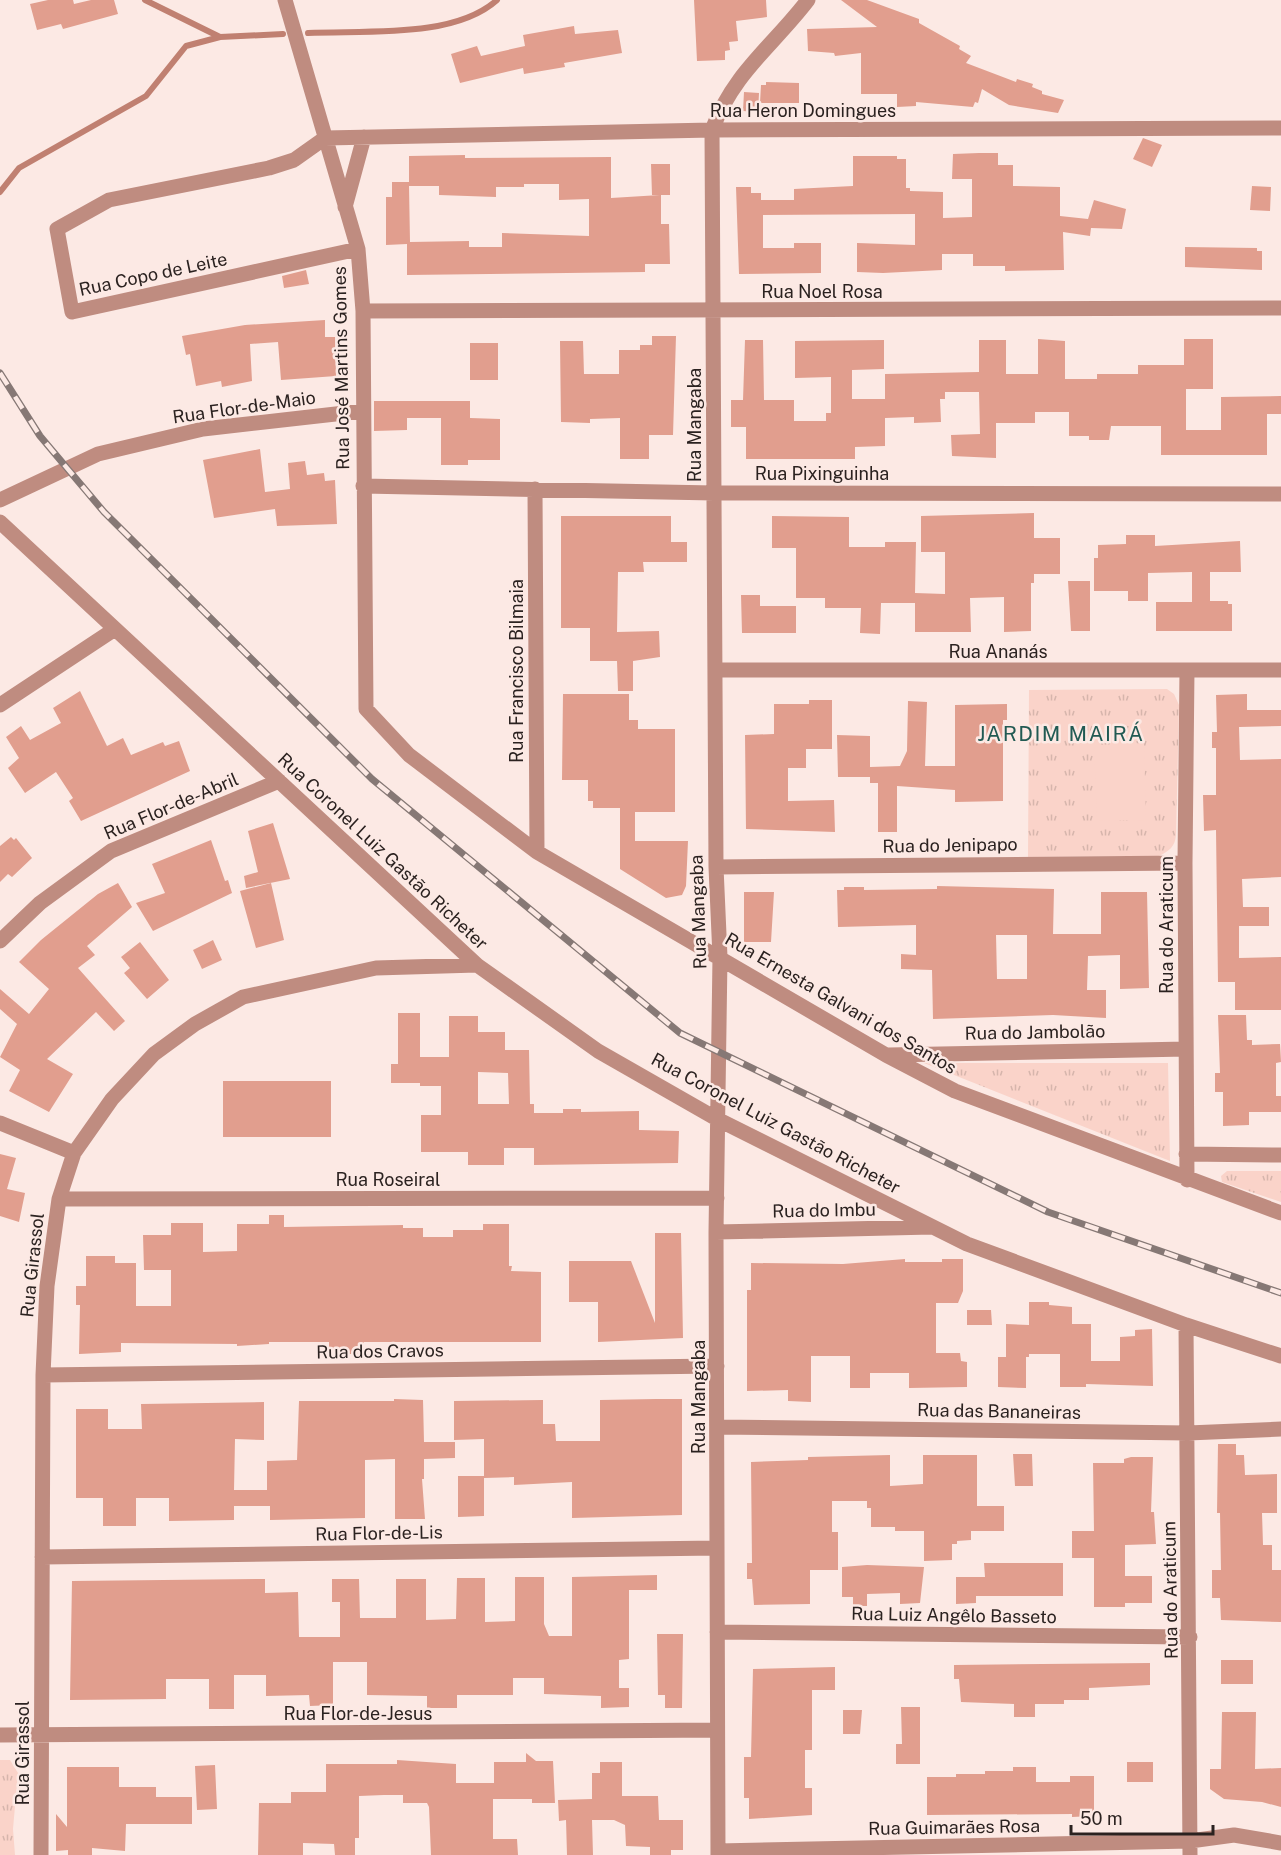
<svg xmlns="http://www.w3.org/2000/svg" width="1281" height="1855" viewBox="0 0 1281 1855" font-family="'Public Sans',sans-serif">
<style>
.grass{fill:url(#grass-tufts)}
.garden{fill:#fad3c9}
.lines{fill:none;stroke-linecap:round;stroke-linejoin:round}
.stream{stroke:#c08071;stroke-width:6}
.building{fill:#e19e8e;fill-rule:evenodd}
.street{stroke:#bf8c80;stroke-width:15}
.rail-casing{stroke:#867875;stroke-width:7}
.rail{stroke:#fce9e4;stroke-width:4.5;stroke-dasharray:14;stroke-linecap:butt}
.labels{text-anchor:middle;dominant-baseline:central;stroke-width:5;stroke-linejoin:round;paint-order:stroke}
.street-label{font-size:18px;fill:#2b2220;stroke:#fce9e4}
.quarter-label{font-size:21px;letter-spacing:1.5px;fill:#215a53;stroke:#fce9e4}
</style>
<defs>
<pattern id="grass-tufts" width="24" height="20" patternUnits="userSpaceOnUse" patternTransform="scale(1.5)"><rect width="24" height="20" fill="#fad3c9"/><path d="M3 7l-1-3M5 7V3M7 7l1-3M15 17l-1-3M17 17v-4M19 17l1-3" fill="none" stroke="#d6b5ac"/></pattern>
</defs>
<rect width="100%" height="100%" fill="#fce9e4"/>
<path class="grass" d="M1167 689 1174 694 1179 705 1176 835C1175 847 1169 851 1159 856L1028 857 1029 690Z
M924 1063H1168L1170 1161Z
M1227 1171H1281V1202L1222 1182 1221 1176Z
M0 1760H10L18 1773 13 1829 15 1855H0Z"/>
<path class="garden" d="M1144 743 1146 820 1097 821 1094 745Z"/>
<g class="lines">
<path class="stream" d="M145 0 220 37
M308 33C364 30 454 39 497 0
M0 192 19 168 146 96 186 46 220 37 283 34"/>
</g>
<path class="building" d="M48 0H73L74 4 91 0H114L118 14 63 29 61 24 37 30 30 4Z
M694 0H766L767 17 736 21 738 41 729 42 730 50 725 51V60L697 61Z
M841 0H867L919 19V23L960 46 959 49 971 56 966 63 1016 82 1017 79 1033 84 1032 87 1042 91V94L1064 100 1058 113 1009 105 982 89 978 103 975 102 973 107 916 102V106L897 107V94H861V53L835 56 834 53 808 51 807 29 877 27Z
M574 26 575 34 618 30 622 53 564 63 565 67 524 74 523 68 460 83 451 54 477 46 481 56 525 46 523 35Z
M766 82 799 83V103H760L761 85H766Z
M744 92 759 93 758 112 743 111Z
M1143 138 1162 145 1152 167 1133 159Z
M979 153H998V165H1013V186L1060 187V216L1088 219 1094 200 1126 209 1122 229 1091 228 1090 236 1063 232 1064 270 1005 271V266H973V254H942V270L883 273 857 272V243L915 245V214L763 215V248H794V243H821V273L739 274 736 187H751V193H761V200H794V189L853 186V156H897V159H906V188H910V191L943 192V218L972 217V179H952L953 154Z
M465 155V158L611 157V198L660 195H652L651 164H670V195H661V224H669L670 264H645V272L407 275V244L386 245V197H392V182H409V156ZM524 184H559V200L589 199V236L502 233V247H469V241L410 242 409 186H439V195L496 197V187H524Z
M1252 186 1271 187 1270 211 1250 210Z
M1185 247 1257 248V251H1262V270L1185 267Z
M306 270 309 284 284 288 282 276Z
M325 320V337H335L336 376 281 380 278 342 250 344 252 381 222 387 221 381 196 386 190 354 186 355 182 336 245 325Z
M652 336H676L673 435H649V459H620V418L590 419V423L561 422 560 341H583L584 374H619V350H640V345H652Z
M1038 339 1065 341V379H1097V374H1138V365H1184V339H1213V389H1186V430H1221V397L1281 396V414H1267V455H1161V426H1111L1109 440H1089V436H1069V412H1035V423H996V458L952 456 951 435 980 434 979 392H945V399H940L941 422 914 423V417L885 418V446L855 447V459H746V427H731V400H743L745 340H763L764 400H794V421H826V413H831V377L795 378V341L884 340V369L852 370V399H885V374L979 372V340H1006V374H1038Z
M470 343H498V380H470Z
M374 401H470V418L500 419V460H468V465H441V418H407V430L374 431Z
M260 449 265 492 290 489 288 463 305 461 307 475 324 473 325 481 335 480 337 524 277 526 275 509 214 518 203 460Z
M1034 513V538H1060V574H1034V583H1031V631L1004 632V597L970 598 971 632H915V603H881L880 634 860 633 861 608H825V598H796V548H772V516L849 517V547H885V542H916L915 593 945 594V552H921V516Z
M561 516H671V542H687V562H643L644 572H618L617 632 659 631 660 657 633 661V691H618L617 661H590V628H561Z
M1126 535H1155V546L1240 541 1241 572H1210V601H1228V604H1232V631H1156V602H1192V572L1148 573V601H1128V591H1094V558H1098V545L1126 544Z
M1068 581H1090V631H1071Z
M741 595H760V606H796V633H742Z
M80 691 107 746 123 738 131 755 163 742 165 746 179 741 190 771 81 821 69 801 73 798 56 772 25 793 8 768 19 758 6 737 21 726 30 740 61 723 53 708Z
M563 694H629V720H638V729H675V812H635V841H688L686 886 682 895 666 898 620 869V808H593V801H588V780H562Z
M1247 694V710H1281V726L1239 727 1240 760 1281 759V877L1242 879 1243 907H1269V926H1239V958L1281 957V1010H1235V982H1218L1216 830 1204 831 1203 795H1216V748H1212V732H1217L1216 695Z
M809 700H832V749H806V768H788V801L834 800 835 832 746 829 745 735 774 734V704H809Z
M908 701 927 702 925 766H955V705L1007 704V720H1003V801L955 802V790L897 786V832H878V783H870V767L900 766 907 751Z
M837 735 870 736V777H838Z
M273 823 290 879 246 888 244 876 258 872 248 831Z
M11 837 14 840 16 838 32 858 12 877 8 874 0 882V846Z
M211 840 225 881 228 880 232 893 153 931 136 903 165 893 152 864Z
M118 883 132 907 87 946 95 955 78 968 125 1021 114 1031 96 1012 47 1059 73 1074 49 1112 9 1091 20 1070 0 1057 17 1024 0 1009V989L29 1014 49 989 19 962 41 940 98 894Z
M271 883 284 940 256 948 240 891Z
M937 886 1054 889 1053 934H1101V892H1147L1149 988 1120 989V955L1088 956 1087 990H1106V1018L1053 1015 933 1019 932 970 901 969V954L916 955V925L838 927 837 890H844V887H864V890L937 889ZM996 935H1027V979H997Z
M744 892H774L771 942H744Z
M213 940 222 960 202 969 193 950Z
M140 942 169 980 147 999 124 973 130 968 121 957Z
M398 1013H420V1057H449V1016H478V1032H505V1050H529L530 1104H534V1113H563V1109H581V1112L639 1111V1130L679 1131 678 1163 534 1165V1148H504V1165H468V1152H421V1115H441V1086H420V1083H391V1064H398ZM478 1072 508 1073 509 1104H478Z
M1218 1015H1246L1247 1040H1252V1045L1280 1044 1281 1062 1276 1063V1096H1281V1112H1249V1125L1223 1126V1092H1215V1073H1220Z
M223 1081H331V1137H223Z
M0 1154 16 1158 7 1189 25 1193 19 1222 0 1216Z
M269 1215H284V1227L403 1225V1228H423V1237H453V1230H483V1224H509V1266H512L511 1271 541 1272V1342H364V1354H329V1342H269V1344L237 1346V1344L121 1343V1352L79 1354 80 1305H76V1286H86V1256H115V1263H136V1306H171V1270H144L143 1235H171V1223H203V1252L237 1251V1224H269Z
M655 1233H681L683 1338 598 1342V1302H569V1261H631L655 1323Z
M905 1259V1262H942V1259H963V1291L958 1303H936V1353H960L961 1361 967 1362V1387L909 1388V1373H870V1388H850V1356H811V1402L788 1401V1390L747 1391V1290H751V1263L843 1264Z
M1029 1302H1049V1305L1072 1307V1324H1091V1361H1120V1337L1135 1336V1330L1152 1329 1153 1386 1086 1384V1387H1060V1354H1029V1357H1026V1388L998 1387V1357H1006V1324L1029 1325Z
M967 1310H991L992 1325H967Z
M394 1399 423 1400 424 1442H455V1458L424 1459V1479H422L425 1519H395V1459L365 1460V1518L270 1520V1506H234V1520L169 1521V1498H136V1526H103V1498H76V1409H108V1429H142L141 1404 264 1402V1440L235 1439 234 1490H267V1461L297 1460 299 1401H394Z
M656 1399H682V1515L572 1518V1482L514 1485V1477L484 1478V1516L458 1517V1476H484V1439L454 1440V1401L543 1400V1424H555L556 1441H600V1400Z
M1218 1444H1236V1455H1244L1245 1475 1277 1474V1513H1262L1263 1545H1272V1570H1281V1622L1221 1620 1220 1598H1212V1570H1221L1220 1513H1217Z
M1013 1454H1032L1033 1486H1015Z
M890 1455V1486L923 1484V1455H977V1506H1004V1531H971V1540L957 1541V1544H952V1560L924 1561V1531H895V1527H871V1508H867V1501H832V1532H838V1570H810V1604L754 1605 752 1579H747V1563H752L751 1462 808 1460V1457Z
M1131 1457H1153L1151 1512H1154L1156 1544 1125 1545V1576H1152V1603H1125V1607H1094V1558H1072V1531H1094L1093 1463H1124V1459Z
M984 1563H1063V1596H976V1603L956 1604V1577H985Z
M867 1565 924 1567 920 1603 900 1604V1593L867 1594V1606H853V1597H842V1567Z
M657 1575V1590H629V1659L619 1660V1688H629V1707L601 1708V1696L544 1694V1678H513V1695H457V1708H427V1696L367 1695V1662H333V1705L310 1706 309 1695 266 1696V1675H234V1709H209V1679H166V1699L70 1700 72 1581 265 1579V1593L298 1592 299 1637H340V1602H332V1579H359L360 1618H396V1579H426V1620L456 1619 457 1578H485V1622L515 1621V1577H544V1624L549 1636H572V1577Z
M657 1634H683L682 1708H665V1695H658Z
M1221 1660H1253V1684H1221Z
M1150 1663V1685L1089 1688V1700H1064V1704H1035V1717H1014V1704L961 1702 959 1679H954V1665Z
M835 1667V1690H812V1750H805V1788H812V1815L749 1819V1798H744V1757H751L753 1669Z
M901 1707H920V1764H896V1744H902Z
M843 1710H862L860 1734H843Z
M1222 1712H1256L1255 1769 1281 1768V1807L1262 1802 1224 1799 1210 1789V1769H1221Z
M526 1753 536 1761H553L555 1803H532V1799H493V1839H517L518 1855H431L429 1807 427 1803H403V1795H384L359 1796V1838H355V1855H335L334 1844 303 1843V1855H258L259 1803H291V1792H326V1764H397V1760L456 1764V1783H494V1762H526Z
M600 1762H622V1796H658L659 1820H683V1850H671V1855H650V1847L626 1846 625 1825 614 1820H592L593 1855H567L566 1820 559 1821 558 1800 592 1799V1773H600Z
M1127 1762H1153V1782H1127Z
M215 1765 217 1809 197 1810 195 1766Z
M67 1767H119V1787H156V1797H192V1824H126L125 1851 92 1848V1855H68V1850L56 1851V1814L67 1827Z
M1013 1767H1036V1782H1070V1776H1094V1816L1072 1817V1814L927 1815V1777H956V1774H985V1771H1013Z"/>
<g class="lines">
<path class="street" d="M285 0 358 249 363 311 366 709 409 755 537 852 886 1055 955 1091 1281 1213
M325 138 712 130 1281 128
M325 138 294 160 269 168 109 200 57 229 72 312 358 249
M345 207 364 137
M363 311 1281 308
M363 486 714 493 1281 494
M535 489 537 852
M0 500 98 454 203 429 362 411
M0 522 477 965 598 1051 717 1119 967 1244 1186 1325 1281 1356
M715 670H1281
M0 705 115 629
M716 867 1185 863
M0 941 40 903 111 851 279 781
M889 1055 1186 1049
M0 1123 74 1153
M1186 1154 1281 1155
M1187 1180 1185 863 1187 670
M59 1199 717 1198
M716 1232 932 1227
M1186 1325 1190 1855
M43 1375 717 1366
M717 1427 1188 1433 1281 1429
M42 1557 717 1548
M717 1632 1190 1637
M0 1735 717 1730
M718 1851 1190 1841 1234 1835 1281 1843
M41 1855 43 1375 47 1286 59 1199 74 1153 112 1099 154 1054 195 1024 243 997 376 968 477 965
M718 1855 716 1232 720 957 716 867 712 130C734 72 772 47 808 0"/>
<defs>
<path id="rail" d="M0 373 40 436 104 512 372 779 680 1033 1048 1212 1281 1293"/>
</defs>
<use href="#rail" class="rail-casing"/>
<use href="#rail" class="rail"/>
</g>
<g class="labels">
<g class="street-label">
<text x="803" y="110">Rua Heron Domingues</text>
<text transform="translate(153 274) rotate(-12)">Rua Copo de Leite</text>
<text x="822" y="291">Rua Noel Rosa</text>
<text transform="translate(341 368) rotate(-91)">Rua José Martins Gomes</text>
<text transform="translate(244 407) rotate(-8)">Rua Flor-de-Maio</text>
<text transform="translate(694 425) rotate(-90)">Rua Mangaba</text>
<text x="822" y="473">Rua Pixinguinha</text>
<text x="998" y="651">Rua Ananás</text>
<text transform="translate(516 671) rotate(-90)">Rua Francisco Bilmaia</text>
<text transform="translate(171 806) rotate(-23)">Rua Flor-de-Abril</text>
<text transform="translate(950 845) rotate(-1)">Rua do Jenipapo</text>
<text transform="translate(383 851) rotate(43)">Rua Coronel Luiz Gastão Richeter</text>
<text transform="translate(698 912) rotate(-92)">Rua Mangaba</text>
<text transform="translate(1166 925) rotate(-90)">Rua do Araticum</text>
<text transform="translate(841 1003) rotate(30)">Rua Ernesta Galvani dos Santos</text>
<text transform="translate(1035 1032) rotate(-1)">Rua do Jambolão</text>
<text transform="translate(776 1123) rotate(28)">Rua Coronel Luiz Gastão Richeter</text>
<text x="388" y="1179">Rua Roseiral</text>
<text transform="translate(824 1210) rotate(-1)">Rua do Imbu</text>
<text transform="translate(32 1265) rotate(-84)">Rua Girassol</text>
<text transform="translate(380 1351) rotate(-1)">Rua dos Cravos</text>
<text transform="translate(698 1397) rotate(-90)">Rua Mangaba</text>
<text transform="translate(999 1411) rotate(1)">Rua das Bananeiras</text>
<text transform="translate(379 1533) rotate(-1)">Rua Flor-de-Lis</text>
<text transform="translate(1170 1590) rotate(-91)">Rua do Araticum</text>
<text transform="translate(954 1615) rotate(1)">Rua Luiz Angêlo Basseto</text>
<text x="358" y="1713">Rua Flor-de-Jesus</text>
<text transform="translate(22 1753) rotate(-90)">Rua Girassol</text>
<text transform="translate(954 1827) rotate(-1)">Rua Guimarães Rosa</text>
</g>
<g class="quarter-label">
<text x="1061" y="733">JARDIM MAIRÁ</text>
</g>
</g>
<path d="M1071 1825v9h142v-9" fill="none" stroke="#2b2220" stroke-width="3"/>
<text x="1080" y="1825" font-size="18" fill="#2b2220" stroke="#fce9e4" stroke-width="4.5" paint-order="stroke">50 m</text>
</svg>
